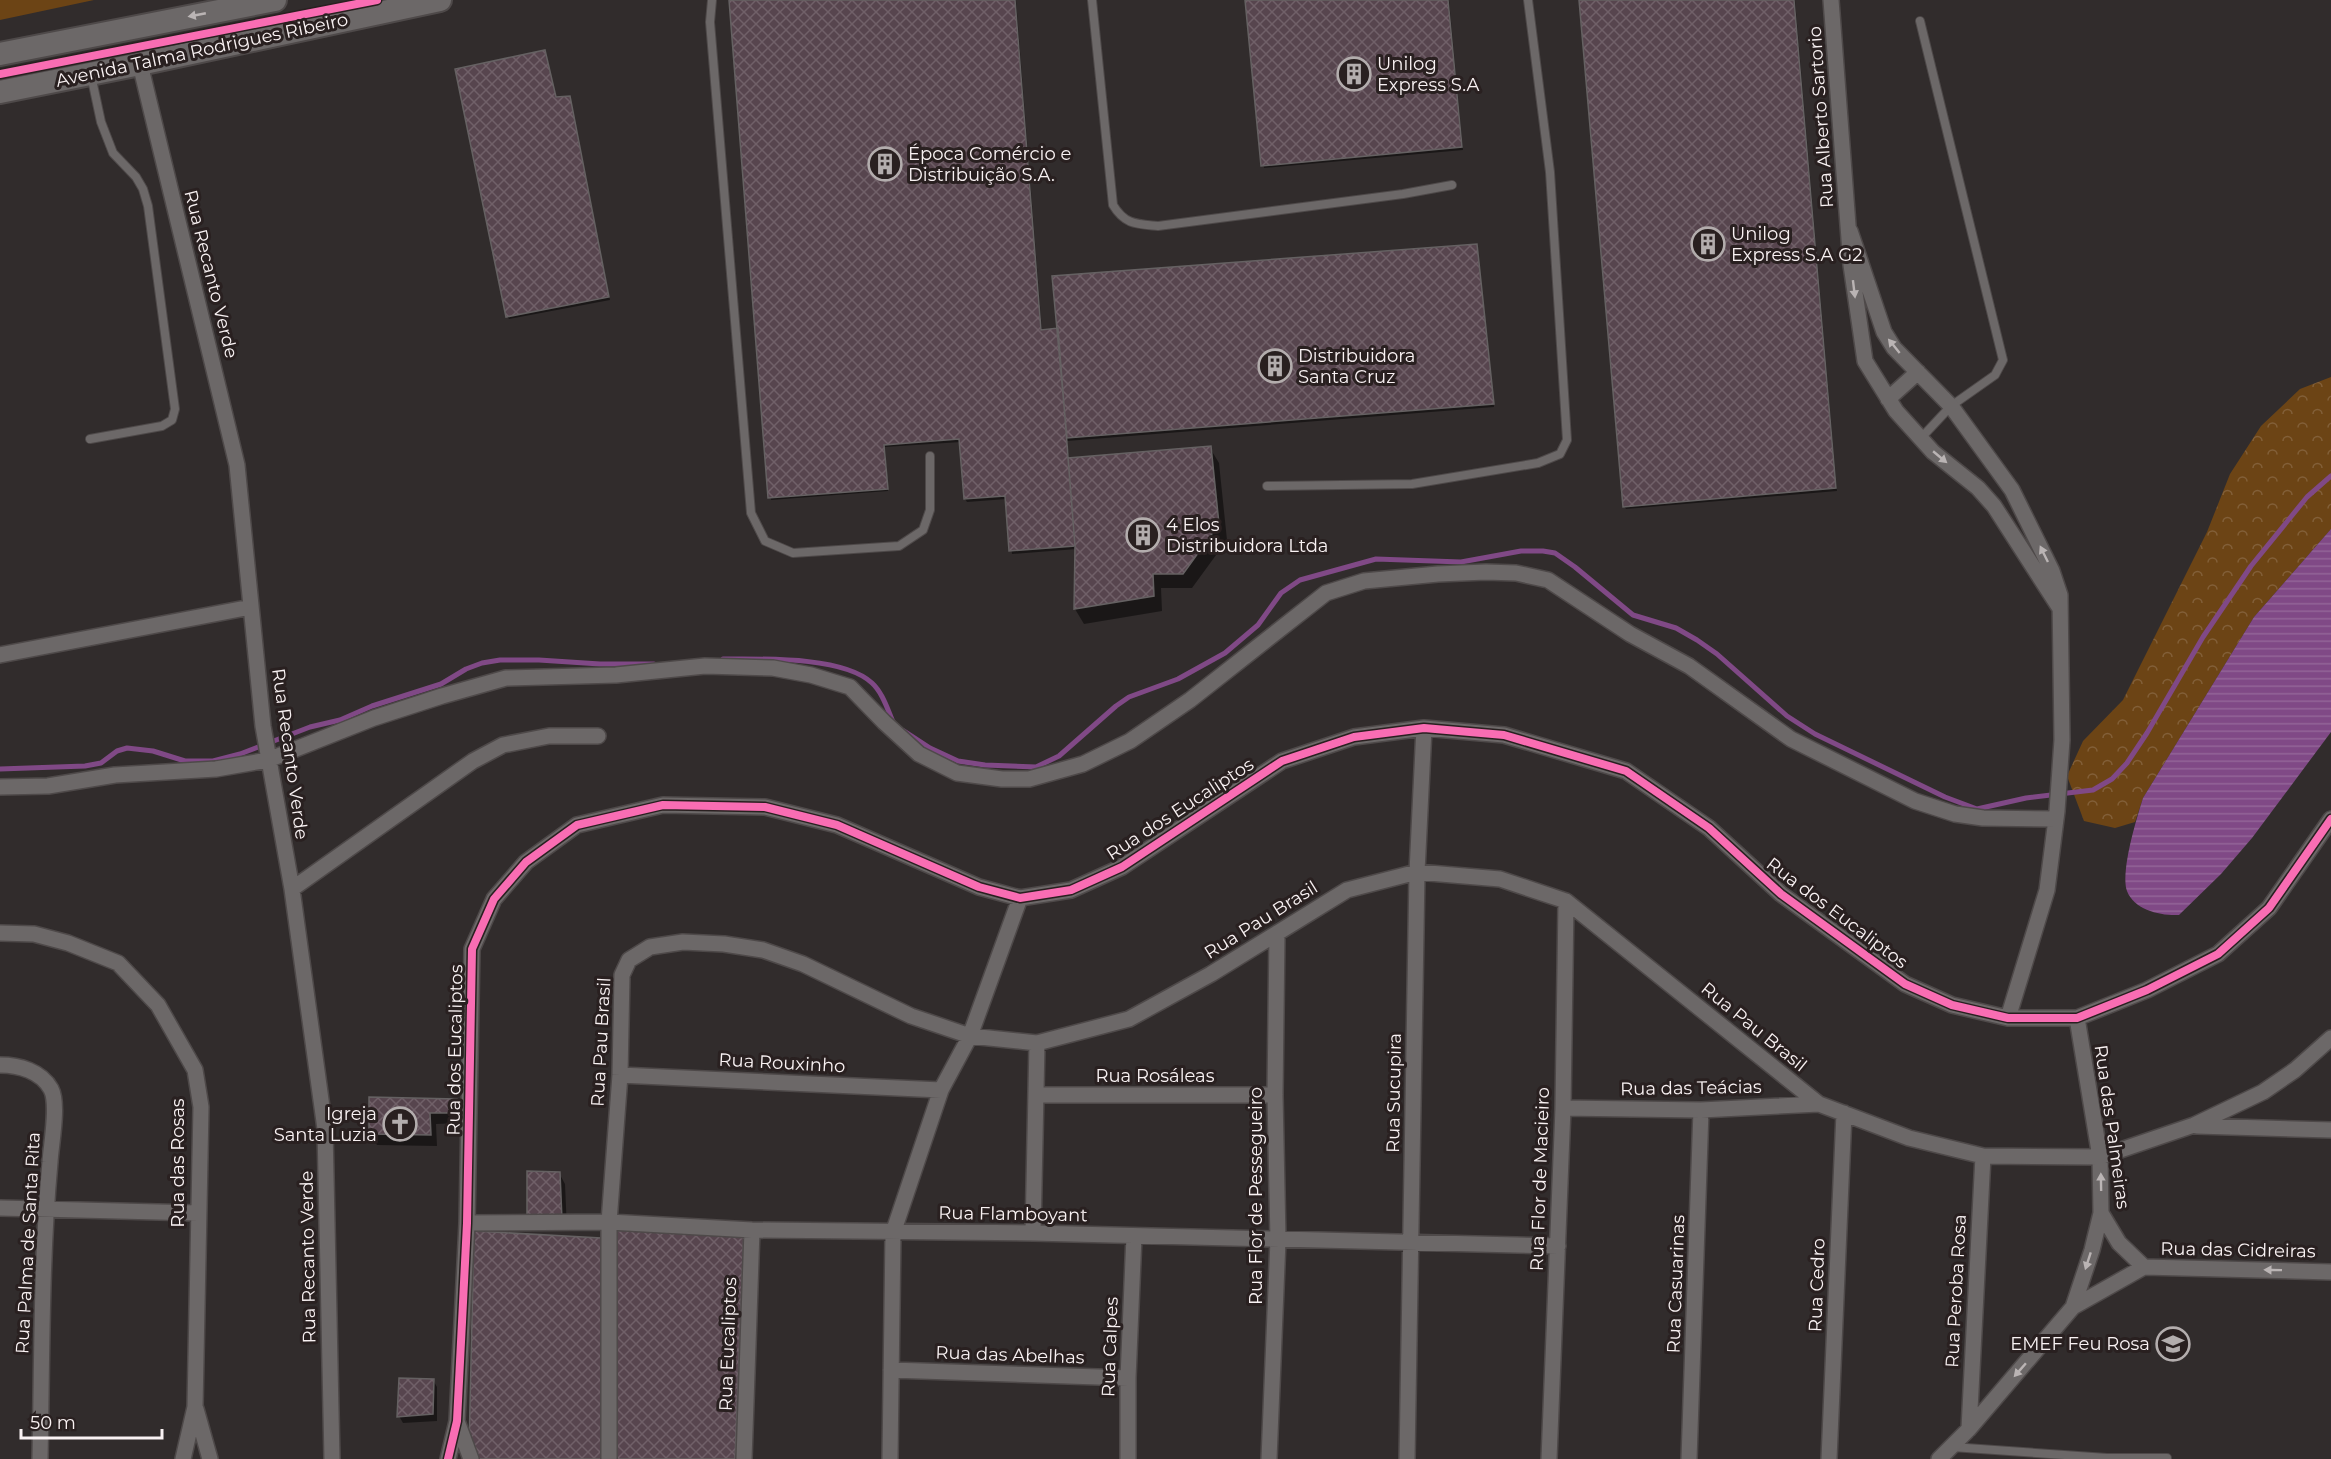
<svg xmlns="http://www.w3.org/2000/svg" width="2331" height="1459" viewBox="0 0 2331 1459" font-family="Montserrat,sans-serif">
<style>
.forest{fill:url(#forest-crowns)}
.pitch{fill:#6c4415}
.water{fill:url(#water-rules)}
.shadow{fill:#0007}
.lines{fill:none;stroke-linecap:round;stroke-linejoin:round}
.stream{stroke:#804986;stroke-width:5}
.building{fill:url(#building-cross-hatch);stroke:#656162;stroke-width:1.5}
.lane-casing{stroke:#4e4949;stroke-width:10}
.street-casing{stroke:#4e4949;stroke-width:18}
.secondary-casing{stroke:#4e4949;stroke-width:26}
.lane{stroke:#6c6868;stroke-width:8}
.street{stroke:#6c6868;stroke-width:15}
.secondary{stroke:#6c6868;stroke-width:22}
.cycleway-casing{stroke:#292020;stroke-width:11}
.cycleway{stroke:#f96db3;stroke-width:8}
.oneway{fill:#bab4b4}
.labels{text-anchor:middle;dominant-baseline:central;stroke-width:6;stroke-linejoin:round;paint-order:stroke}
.street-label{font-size:18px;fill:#f9f2f3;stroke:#292020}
.poi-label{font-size:18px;fill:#f9f2f3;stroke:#292020;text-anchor:start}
</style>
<defs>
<pattern id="forest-crowns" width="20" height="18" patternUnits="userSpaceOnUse" patternTransform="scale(1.5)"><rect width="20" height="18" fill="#6c4415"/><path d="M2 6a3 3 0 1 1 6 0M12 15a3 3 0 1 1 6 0" fill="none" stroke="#825f38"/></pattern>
<pattern id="water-rules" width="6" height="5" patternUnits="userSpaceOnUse" patternTransform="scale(1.5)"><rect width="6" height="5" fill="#804986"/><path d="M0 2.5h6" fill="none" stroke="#936498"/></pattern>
<pattern id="building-cross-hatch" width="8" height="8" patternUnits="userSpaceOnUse" patternTransform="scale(1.5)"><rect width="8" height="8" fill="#57454e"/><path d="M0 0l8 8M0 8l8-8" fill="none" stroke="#706068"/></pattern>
</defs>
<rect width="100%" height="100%" fill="#312c2c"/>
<path class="forest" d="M2331 377V529L2254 617 2143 798 2135 822 2115 828 2084 821 2067 776 2083 741 2123 700 2207 532 2230 474 2261 426 2300 389Z"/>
<path class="pitch" d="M0 0H94L0 20Z"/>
<path class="water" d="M2331 529V732L2252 838 2221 874 2179 915C2161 916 2134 910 2127 891 2120 872 2137 817 2143 798L2254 617Z"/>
<path class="shadow" d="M730 0H1016L1042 331 1476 246 1494 407 1067 441 1069 459 1210 448 1219 463 1227 540 1192 588H1161L1162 611 1084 624 1075 609 1077 549 1012 554 1007 499 967 502 965 499 961 442 885 447 888 491 771 500Z
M1246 0H1449L1463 150 1264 168Z
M1581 0H1795L1837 491 1626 509 1624 506Z
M569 97 610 300 509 319 507 316 556 99Z
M457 1101 463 1112V1123L436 1124 437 1146 377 1145 370 1134Z
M559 1173 565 1184 567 1230H535Z
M744 1231 748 1238 739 1459H612Z
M476 1232 600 1239 604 1246 605 1459Z
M433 1380 437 1387V1421L403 1423 399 1416Z"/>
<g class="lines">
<path class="stream" d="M723 659C762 659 843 656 872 683 883 693 888 711 894 724
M904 731 930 748 958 761 985 765 1036 767 1059 756 1116 706 1129 697 1178 679 1225 653 1258 625 1281 593 1300 580 1376 559 1461 562 1521 551H1543L1555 553 1575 567 1633 615 1676 628 1697 640 1717 654 1787 716 1815 734 1945 797 1977 809 2026 798 2093 790 2112 779 2127 763 2147 733 2203 637 2251 566 2307 497 2331 476
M0 769 85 766 101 763 117 751 127 748 153 751 185 761H213L240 754 310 727 340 720 372 706 441 684 466 669 482 663 500 660H539L600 664H654"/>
</g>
<path class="building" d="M729 0H1015L1041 330 1058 328 1075 546 1009 551 1005 496 964 499 959 439 884 445 888 489 768 498Z
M1245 0H1448L1462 147 1261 166Z
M1579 0H1794L1836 488 1623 507Z
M545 50 556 97 570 96 609 297 506 317 455 69Z
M1477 244 1494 404 1067 438 1052 276Z
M1211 446 1219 524 1183 574H1153L1154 596 1074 609 1075 546 1068 458Z
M369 1097 457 1099 458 1113H430L431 1135 369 1134Z
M527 1171 560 1172 562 1220 527 1219Z
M615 1229 744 1230 735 1459H611Z
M474 1231 601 1238 602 1459H478L469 1449Z
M399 1378 434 1379 433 1414 397 1417Z"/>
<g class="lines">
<defs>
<path id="lane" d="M712 0 710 22 751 513 765 541 793 553 899 546 923 530 930 510V456
M1092 0 1113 205C1125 225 1137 224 1158 226L1403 194 1452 185
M1920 21 2003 360 1995 375 1951 406 1921 438
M90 439 162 426 172 420 175 409 148 206 143 189 136 177 113 153 101 122 91 75
M1267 486 1412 484 1538 463 1560 454 1567 440 1550 172 1528 0
M1952 1447 2107 1458H2167"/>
<path id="street" d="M1831 0 1851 265 1865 361 1896 411 1933 452 1978 488 1994 506 2059 607
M140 64 237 465 263 726 292 889 325 1129 332 1459
M1850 231 1884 332 1894 348 1951 406 2012 490 2052 571 2060 595 2062 740 2057 811 2047 890 2008 1018
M1888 399 1918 372
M0 655 251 607
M0 787 48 786 115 775 216 769 268 760 374 718 442 696 506 678 616 675 705 666 773 668 811 675 850 687 884 722 919 754 957 773 1002 779H1029L1083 764 1130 741 1190 700 1326 593 1364 581 1438 574 1486 572 1516 573 1548 580 1630 634 1689 666 1791 739 1915 801 1955 814 1983 818 2056 819
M292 889 473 761 503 745 549 736H598
M0 933 34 934 68 943 118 963 158 1005 195 1070 201 1107 195 1407 183 1459
M2077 1018 2100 1157 2101 1213 2119 1243 2144 1267
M0 1065C19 1065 41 1071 51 1089 59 1104 51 1144 50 1162 41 1260 42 1360 40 1459
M620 1075 941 1090
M1036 1095H1275
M1563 1108 1701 1110 1819 1104
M2197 1126 2331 1130
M0 1208 198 1213
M467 1223 609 1222 752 1230 1033 1233 1558 1246
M1033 1233 1037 1043
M2144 1267 2331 1272
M2073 1307 2092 1250 2101 1213
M891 1370 1128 1378
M196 1409 210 1459
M457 1421 471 1459
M1969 1429 1983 1156
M448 1459 457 1421 467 1223 472 949 494 899 526 862 577 825 663 805 765 807 837 825 979 887 1020 898 1071 890 1122 867 1282 761 1354 737 1424 728 1504 735 1626 771 1709 828 1781 894 1905 984 1952 1005 2008 1018H2077L2147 990 2218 954 2269 908 2331 819
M609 1459V1222L620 1075 622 975 629 960 650 947 683 942 724 944 763 950 803 964 911 1016 970 1036 1037 1043 1129 1019 1211 974 1347 890 1417 872 1500 879 1566 901 1819 1104 1909 1138 1983 1156 2100 1157 2194 1125 2263 1092 2295 1070 2331 1038
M744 1459 752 1230
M890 1459 893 1233 941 1090 970 1036 1020 898
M1128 1459V1378L1134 1236
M1269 1459 1278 1240 1275 1095 1277 933
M1407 1459 1417 872 1424 728
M1549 1459 1563 1108 1566 901
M1689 1459 1701 1110
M1829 1459 1844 1113
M1939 1459 1969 1429 2073 1307 2144 1267"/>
<path id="secondary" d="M0 54 275 0
M0 92 140 64 440 0"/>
</defs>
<use href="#lane" class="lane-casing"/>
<use href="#street" class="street-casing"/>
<use href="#secondary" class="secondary-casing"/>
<use href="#lane" class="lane"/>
<use href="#street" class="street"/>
<use href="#secondary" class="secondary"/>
<defs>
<path id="cycleway" d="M0 74 377 0
M448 1459 457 1421 467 1223 472 949 494 899 526 862 577 825 663 805 765 807 837 825 979 887 1020 898 1071 890 1122 867 1282 761 1354 737 1424 728 1504 735 1626 771 1709 828 1781 894 1905 984 1952 1005 2008 1018H2077L2147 990 2218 954 2269 908 2331 819"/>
</defs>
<use href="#cycleway" class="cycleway-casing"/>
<use href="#cycleway" class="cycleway"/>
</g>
<defs><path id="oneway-solid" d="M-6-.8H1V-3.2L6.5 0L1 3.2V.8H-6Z" transform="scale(1.5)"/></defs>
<g class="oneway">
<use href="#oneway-solid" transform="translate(197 15) rotate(169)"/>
<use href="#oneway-solid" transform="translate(1854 289) rotate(83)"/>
<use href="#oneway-solid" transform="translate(1894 346) rotate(-129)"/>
<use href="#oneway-solid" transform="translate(1940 457) rotate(40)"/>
<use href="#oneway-solid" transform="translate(2044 554) rotate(-116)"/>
<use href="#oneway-solid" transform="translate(2101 1182) rotate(-91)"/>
<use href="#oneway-solid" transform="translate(2088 1261) rotate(108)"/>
<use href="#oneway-solid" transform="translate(2273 1270) rotate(-179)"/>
<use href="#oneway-solid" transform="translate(2020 1370) rotate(131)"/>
</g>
<defs>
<symbol id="building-ring" viewBox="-11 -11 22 22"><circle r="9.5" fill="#292020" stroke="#b3adad" stroke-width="1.5"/><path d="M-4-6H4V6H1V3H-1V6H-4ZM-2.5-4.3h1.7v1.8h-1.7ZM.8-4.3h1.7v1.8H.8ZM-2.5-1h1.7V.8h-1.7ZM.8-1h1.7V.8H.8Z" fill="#b3adad"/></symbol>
<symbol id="church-ring" viewBox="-11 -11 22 22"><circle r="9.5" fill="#292020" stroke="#b3adad" stroke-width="1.5"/><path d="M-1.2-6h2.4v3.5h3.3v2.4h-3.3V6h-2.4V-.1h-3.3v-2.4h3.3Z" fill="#b3adad"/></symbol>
<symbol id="school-ring" viewBox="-11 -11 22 22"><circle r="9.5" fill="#292020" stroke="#b3adad" stroke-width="1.5"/><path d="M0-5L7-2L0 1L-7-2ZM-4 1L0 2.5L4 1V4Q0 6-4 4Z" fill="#b3adad"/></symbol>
</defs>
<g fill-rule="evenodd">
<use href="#building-ring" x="1335" y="55" width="38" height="38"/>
<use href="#building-ring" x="866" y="145" width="38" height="38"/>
<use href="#building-ring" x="1689" y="225" width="38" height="38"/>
<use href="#building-ring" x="1256" y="347" width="38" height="38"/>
<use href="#building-ring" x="1124" y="516" width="38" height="38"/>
<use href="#church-ring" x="381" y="1105" width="38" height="38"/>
<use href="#school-ring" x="2154" y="1325" width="38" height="38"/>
</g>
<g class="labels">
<g class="street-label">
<text transform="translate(202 50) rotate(-12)">Avenida Talma Rodrigues Ribeiro</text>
<text transform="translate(1821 117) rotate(-94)">Rua Alberto Sartorio</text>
<text transform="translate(211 274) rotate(76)">Rua Recanto Verde</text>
<text transform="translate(290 754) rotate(82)">Rua Recanto Verde</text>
<text transform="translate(1180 809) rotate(-33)">Rua dos Eucaliptos</text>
<text transform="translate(1837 913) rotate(37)">Rua dos Eucaliptos</text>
<text transform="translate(1261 920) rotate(-32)">Rua Pau Brasil</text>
<text transform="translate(1754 1027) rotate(39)">Rua Pau Brasil</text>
<text transform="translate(601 1042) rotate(-87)">Rua Pau Brasil</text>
<text transform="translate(455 1050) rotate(-89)">Rua dos Eucaliptos</text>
<text transform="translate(782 1063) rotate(3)">Rua Rouxinho</text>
<text x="1155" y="1076">Rua Rosáleas</text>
<text transform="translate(1691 1088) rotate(-1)">Rua das Teácias</text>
<text transform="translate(1394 1093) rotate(-89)">Rua Sucupira</text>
<text transform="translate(2112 1127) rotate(82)">Rua das Palmeiras</text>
<text transform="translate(178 1163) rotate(-90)">Rua das Rosas</text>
<text transform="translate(1540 1179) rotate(-88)">Rua Flor de Macieiro</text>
<text transform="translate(1256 1196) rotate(-90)">Rua Flor de Pessegueiro</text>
<text transform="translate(1013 1214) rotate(1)">Rua Flamboyant</text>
<text transform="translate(28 1243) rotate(-87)">Rua Palma de Santa Rita</text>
<text transform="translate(2238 1250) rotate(1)">Rua das Cidreiras</text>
<text transform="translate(308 1257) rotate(-91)">Rua Recanto Verde</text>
<text transform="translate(1676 1284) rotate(-88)">Rua Casuarinas</text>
<text transform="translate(1817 1285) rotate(-88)">Rua Cedro</text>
<text transform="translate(1956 1291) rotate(-87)">Rua Peroba Rosa</text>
<text transform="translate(728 1344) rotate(-88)">Rua Eucaliptos</text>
<text transform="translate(1110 1347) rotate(-88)">Rua Calpes</text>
<text transform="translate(1010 1355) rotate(2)">Rua das Abelhas</text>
</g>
<g class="poi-label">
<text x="1377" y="64">Unilog<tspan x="1377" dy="21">Express S.A</tspan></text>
<text x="908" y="154">Época Comércio e<tspan x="908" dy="21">Distribuição S.A.</tspan></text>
<text x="1731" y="234">Unilog<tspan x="1731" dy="21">Express S.A G2</tspan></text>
<text x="1298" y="356">Distribuidora<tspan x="1298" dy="21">Santa Cruz</tspan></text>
<text x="1166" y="525">4 Elos<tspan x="1166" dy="21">Distribuidora Ltda</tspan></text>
<text x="377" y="1114" text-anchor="end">Igreja<tspan x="377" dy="21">Santa Luzia</tspan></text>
<text x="2150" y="1344" text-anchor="end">EMEF Feu Rosa</text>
</g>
</g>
<path d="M21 1429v9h141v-9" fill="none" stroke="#f9f2f3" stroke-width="3"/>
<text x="30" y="1429" font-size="18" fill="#f9f2f3" stroke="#292020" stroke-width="4.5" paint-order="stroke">50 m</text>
</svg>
